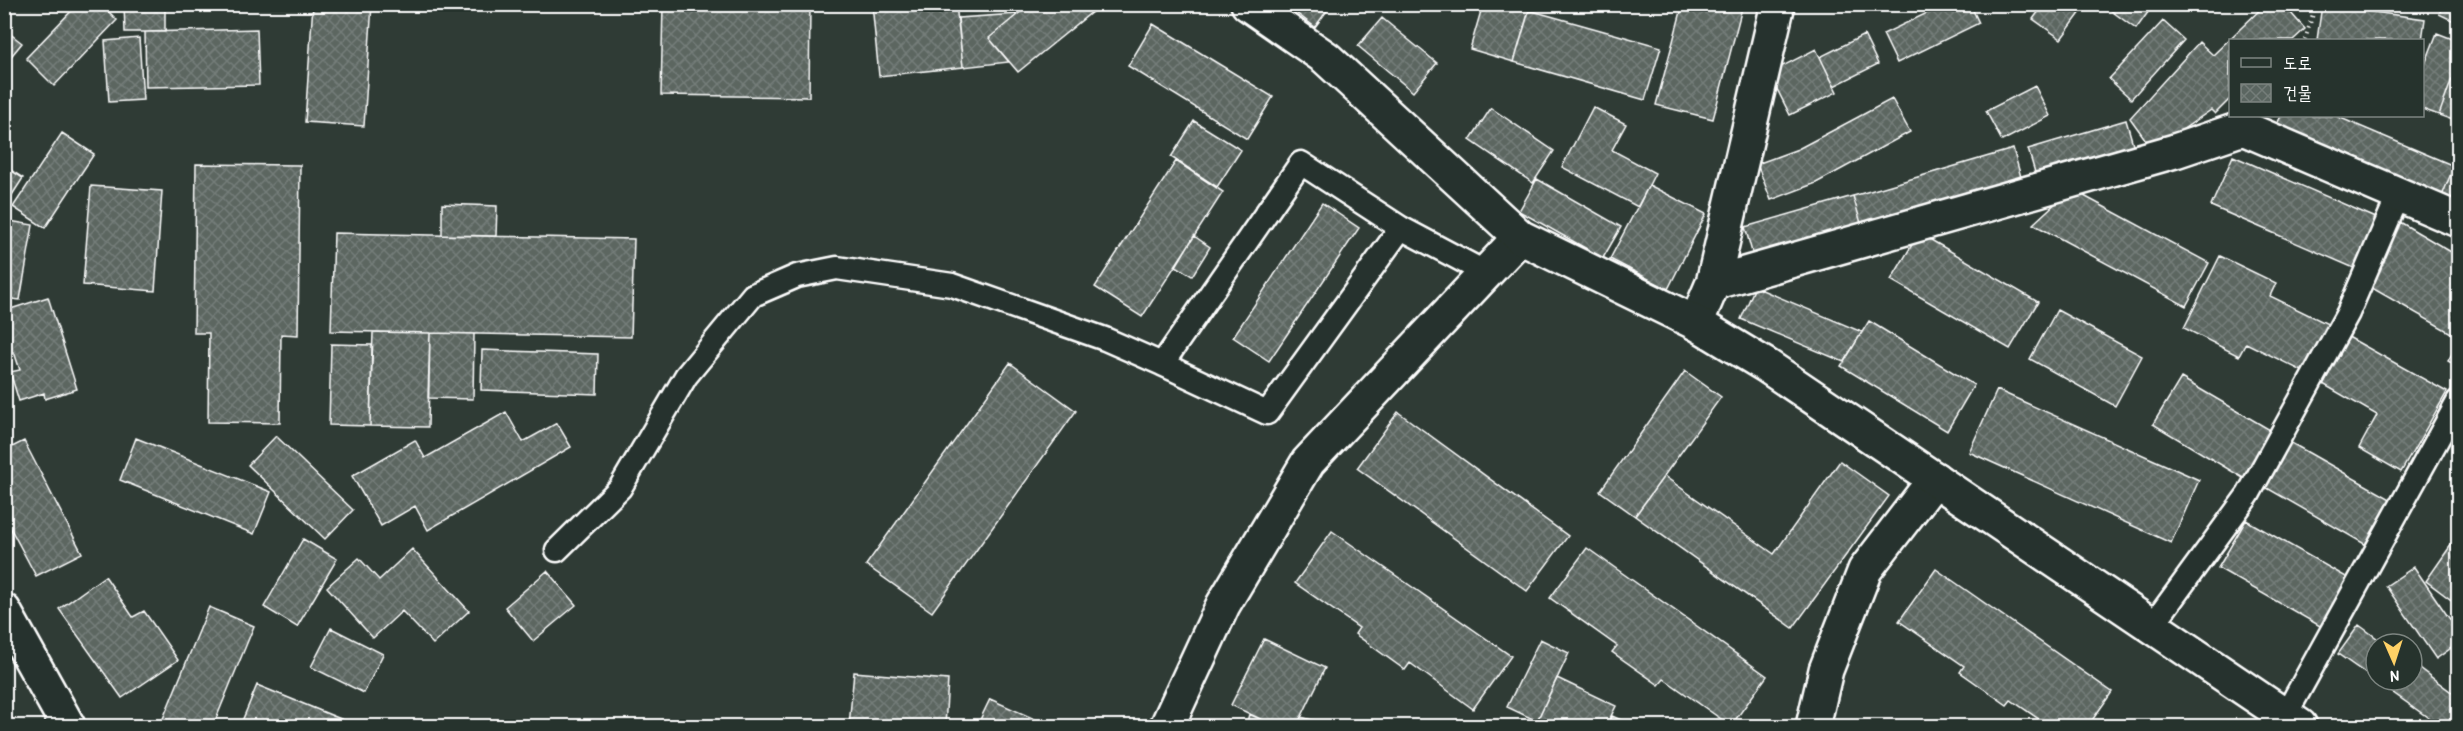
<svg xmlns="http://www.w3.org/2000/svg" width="2463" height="731" viewBox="0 0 2463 731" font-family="'Patrick Hand','Poor Story',sans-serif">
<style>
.building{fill:url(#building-cross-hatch);stroke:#fff;stroke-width:1.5}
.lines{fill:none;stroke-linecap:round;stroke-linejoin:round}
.lane-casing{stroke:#fff;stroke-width:27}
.street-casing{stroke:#fff;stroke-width:38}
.secondary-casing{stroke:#fff;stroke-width:38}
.path{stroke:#fff;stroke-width:4;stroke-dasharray:1.5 4.5;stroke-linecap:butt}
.lane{stroke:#26332d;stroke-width:22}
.street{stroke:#26332d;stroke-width:33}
.secondary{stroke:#26332d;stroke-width:33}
</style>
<defs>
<pattern id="building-cross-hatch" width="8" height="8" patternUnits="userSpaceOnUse" patternTransform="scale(1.5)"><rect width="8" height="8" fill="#5b6661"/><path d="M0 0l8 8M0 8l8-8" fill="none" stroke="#747d79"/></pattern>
</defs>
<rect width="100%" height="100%" fill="#2f3b35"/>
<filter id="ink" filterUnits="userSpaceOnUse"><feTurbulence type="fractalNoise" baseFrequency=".0167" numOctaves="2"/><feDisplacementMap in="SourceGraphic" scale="12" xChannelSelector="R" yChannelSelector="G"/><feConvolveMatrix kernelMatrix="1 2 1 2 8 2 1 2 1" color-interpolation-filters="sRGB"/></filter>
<g filter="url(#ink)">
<path class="building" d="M78 4H101L117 20 54 86 26 58Z
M124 4H165V32H125Z
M313 4H372L364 126 305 122Z
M663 4H810L809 97 661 95Z
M872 4H956L963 67 879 76Z
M1030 4H1096L1098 7 1018 72 989 38Z
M1284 4H1332L1315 27Z
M1483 4H1531L1514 62 1470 49Z
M1683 4H1743L1713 119 1656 105Z
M1946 4H1970L1979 23 1897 63 1883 34Z
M2044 4H2087L2061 39 2033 19Z
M2102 4H2154L2136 29Z
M2266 4H2283L2305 29 2293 40H2230V99L2215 114 2211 110 2153 150 2130 118 2199 42 2213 55Z
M2444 4H2458V23L2439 14Z
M2322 5 2425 19 2422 40H2317Z
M1529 10 1661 47 1645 100 1514 62Z
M1018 14 989 38 1009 62 963 67 958 18Z
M1382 18 1437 63 1413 92 1358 46Z
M2163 21 2184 40 2131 99 2109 79Z
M1153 24 1273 97 1247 139 1128 66Z
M4 29 22 43 4 65Z
M257 29 259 85 146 87 145 32Z
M2437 33 2458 41V81L2452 79 2439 115 2422 109V72Z
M1864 35 1878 64 1834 86 1820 57Z
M139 38 143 100 109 102 105 41Z
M1816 49 1837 92 1790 115 1769 73Z
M2452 79 2458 81V122L2439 115Z
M2035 86 2050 116 2002 141 1986 111Z
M1892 99 1910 132 1816 183 1771 200 1757 164 1798 149Z
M1593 107 1626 124 1612 150 1655 173 1638 207 1562 167Z
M1491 108 1554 151 1533 183 1470 140Z
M2281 116H2336L2454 166 2442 196 2277 124Z
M2126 120 2135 151 2037 179 2028 149Z
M1194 121 1241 150 1217 187 1171 157Z
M62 133 94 154 45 228 13 207Z
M2013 149 2023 184 1863 230 1853 196Z
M2233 156 2376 218 2354 268 2211 206Z
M1176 161 1223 192 1142 317 1095 287Z
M196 164 300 165 298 335 281 334 280 423 208 422 209 333H194Z
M4 166 23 178 5 206H4Z
M2454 166 2458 168V203L2442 196Z
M1537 179 1621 227 1603 258 1519 211Z
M1649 185 1706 214 1668 289 1610 259Z
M91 186 162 191 155 291 83 285Z
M2071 189 2209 263 2186 306 2033 224Z
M1853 196 1863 230 1755 263 1745 227Z
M1322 203 1359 228 1269 361 1233 337Z
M442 204 497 206 496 236 442 235Z
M4 220 33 225 20 300 4 298Z
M2400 222 2458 256V337L2365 284Z
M334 233 634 239 631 337 331 331Z
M1919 233 2038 302 2010 349 1891 280Z
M1194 236 1210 247 1192 276 1176 266Z
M2220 256 2276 283 2270 296 2332 326 2308 374 2246 343 2239 356 2184 328Z
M1755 287 1862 332 1844 362 1741 319Z
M48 297 77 389 45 399 44 393 19 401 10 372 20 370 14 352 4 355V311Z
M2057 310 2142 356 2115 406 2030 359Z
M1869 321 1974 385 1947 431 1841 366Z
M373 332 430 333 428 427 370 426Z
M430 333 474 334 473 399 428 398Z
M2343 334 2447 392 2401 472 2359 448 2377 415 2316 380Z
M2458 343V367L2448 361Z
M331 344 372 345 370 426 329 425Z
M482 350 598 354 597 394 481 390Z
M1010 363 1076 411 932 612 866 565Z
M1685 371 1721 397 1635 516 1600 491Z
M2181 378 2277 434 2248 481 2153 424Z
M1997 390 2199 480 2171 543 1969 452Z
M506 412 523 442 557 423 571 447 428 530 415 506 381 526 352 476 415 440 425 458Z
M1398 412 1568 536 1527 591 1357 468Z
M276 436 353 510 325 539 248 465Z
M136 438 271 492 254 534 120 480Z
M2286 440 2394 501 2368 546 2260 484Z
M24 441 82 553 36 576 4 516V451Z
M1840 461 1889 496 1793 628 1635 516 1664 476 1774 554Z
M2246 520 2355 582 2327 630 2218 568Z
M1332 531 1511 656 1473 709 1410 663 1405 670 1355 634 1359 628 1295 583Z
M2456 538 2458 540V605L2426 581Z
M303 539 337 559 297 627 264 607Z
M1587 548 1767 676 1731 726 1664 679 1659 685 1612 652 1617 646 1550 598Z
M412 549 469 611 433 644 402 611 373 638 327 587 359 558 379 580Z
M2414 567 2458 631V643L2436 659 2386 586Z
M1936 569 2112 692 2088 726H2049L2011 700 2007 705 1960 672 1964 666 1899 621Z
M547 571 576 605 533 641 505 607Z
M105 576 133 617 144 611 178 660 122 698 59 609Z
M209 607 254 626 213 726H160Z
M2359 625 2385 644H2376V680H2412V663L2458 697V726H2440L2338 654Z
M331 628 383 654 364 693 311 667Z
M1264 639 1325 668 1297 726H1275L1231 705Z
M1540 639 1569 653 1537 721 1507 707Z
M854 672 948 680 945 726H849Z
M1557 678 1616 706 1606 726H1547L1537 721Z
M257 685 348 722 346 726H240Z
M990 699 1050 726H977Z
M1249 714 1275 726H1246Z
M1612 716 1634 726H1606Z
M1301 717 1334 726H1297Z"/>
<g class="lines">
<defs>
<path id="lane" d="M1162 364 1267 413 1401 228
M557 550 620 488 686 376 753 295 797 276 837 268 952 285 1105 339 1162 364 1301 163 1401 228 1486 273
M2152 626 2248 495 2348 313 2399 194
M2285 716 2458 402"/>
<path id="street" d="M1713 283 1778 4
M1696 323 1713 283 2175 151 2243 128 2458 220
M4 611 68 726
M1167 726 1223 605 1308 462 1520 237
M1813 726 1826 670 1865 570 1935 479"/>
<path id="secondary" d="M1248 4 1326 58 1520 237 1696 323 1767 366 2300 726"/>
</defs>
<use href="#lane" class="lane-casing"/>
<use href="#street" class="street-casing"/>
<use href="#secondary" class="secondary-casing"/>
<path class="path" d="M2305 40 2316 4"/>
<use href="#lane" class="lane"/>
<use href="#street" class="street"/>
<use href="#secondary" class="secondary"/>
</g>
</g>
<rect width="2463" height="731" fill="none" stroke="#26332d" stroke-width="24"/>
<rect x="12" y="12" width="2439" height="707" fill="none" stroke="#fff" stroke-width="2" filter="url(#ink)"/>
<rect x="2229" y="39" width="195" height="78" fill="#26332d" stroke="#7d8581" stroke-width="1.5"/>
<rect x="2241" y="58" width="30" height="9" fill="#26332d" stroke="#7d8581" stroke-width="1.5"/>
<text x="2283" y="69" font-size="18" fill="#ffffff">도로</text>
<rect x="2241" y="84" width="30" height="18" fill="url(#building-cross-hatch)" stroke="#7d8581" stroke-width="1.5"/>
<text x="2283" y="99" font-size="18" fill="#ffffff">건물</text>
<g transform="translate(2394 662) rotate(177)"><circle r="28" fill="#26332d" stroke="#7d8581" stroke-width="1.5"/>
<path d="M0-4.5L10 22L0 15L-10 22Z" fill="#ffd166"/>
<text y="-9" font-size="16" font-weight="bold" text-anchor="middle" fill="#ffffff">N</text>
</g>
</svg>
